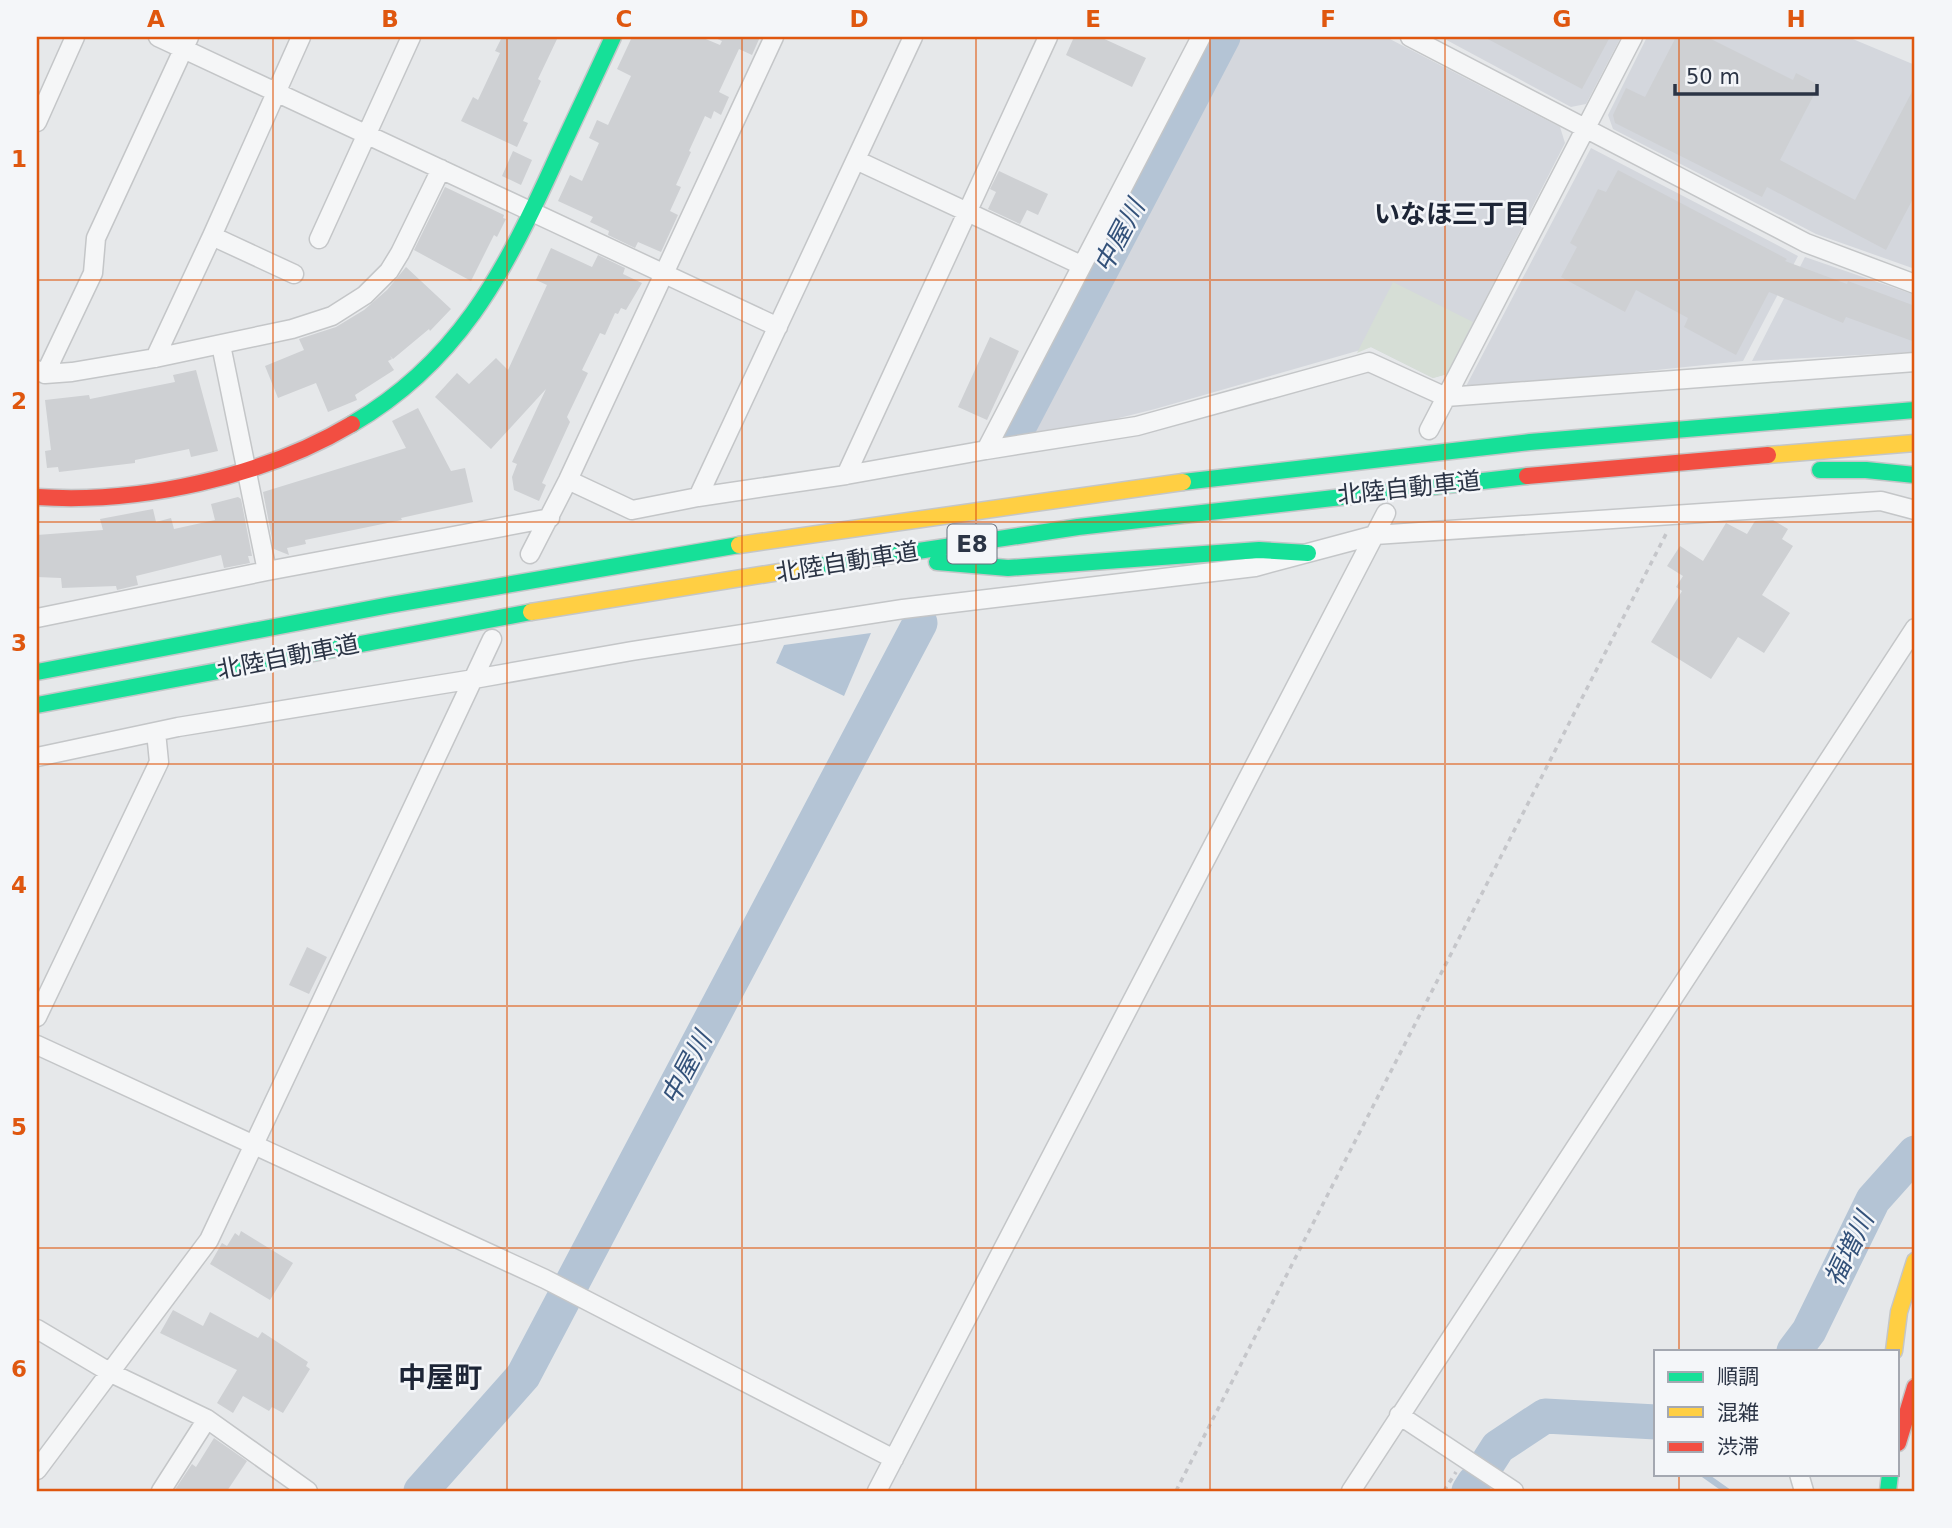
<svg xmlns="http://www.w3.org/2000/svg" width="1952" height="1528" viewBox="0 0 1952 1528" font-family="'DejaVu Sans','Noto Sans JP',sans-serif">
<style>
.built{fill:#d4d7dd}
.green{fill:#d6ded6}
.water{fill:#b4c4d5}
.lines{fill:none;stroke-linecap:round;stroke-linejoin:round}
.stream{stroke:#b4c4d5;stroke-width:6}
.river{stroke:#b4c4d5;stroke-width:35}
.building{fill:#ced0d3}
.street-casing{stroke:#c4c6c8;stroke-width:21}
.fast-casing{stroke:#c4c6c8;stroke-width:19}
.slow-casing{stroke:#c4c6c8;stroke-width:19}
.jam-casing{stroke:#c4c6c8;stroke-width:19}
.path{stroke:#c5c6ca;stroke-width:3.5;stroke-dasharray:5 5;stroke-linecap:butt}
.street{stroke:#f5f6f7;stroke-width:18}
.fast{stroke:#16e098;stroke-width:16}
.slow{stroke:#ffcf43;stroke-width:16}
.jam{stroke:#f24e42;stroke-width:16}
.grid{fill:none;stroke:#df570f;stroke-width:2;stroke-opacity:0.55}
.labels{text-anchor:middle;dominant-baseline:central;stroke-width:5;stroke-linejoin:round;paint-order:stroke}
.shield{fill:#f4f6f9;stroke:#676e7b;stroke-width:2}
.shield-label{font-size:23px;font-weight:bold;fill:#2b3445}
.street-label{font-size:24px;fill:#2b3445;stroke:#f4f6f9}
.neighbourhood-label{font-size:26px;font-weight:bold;fill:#1d2536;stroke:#f4f6f9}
.water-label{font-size:26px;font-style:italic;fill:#34527a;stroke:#f4f6f9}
.quarter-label{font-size:28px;font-weight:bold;fill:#1d2536;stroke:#f4f6f9}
.neatline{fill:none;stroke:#df570f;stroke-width:2.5}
.grid-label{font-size:23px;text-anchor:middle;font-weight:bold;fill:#df570f}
</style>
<rect width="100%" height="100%" fill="#e6e8ea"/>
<path class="built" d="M1240 37H1386L1560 127 1565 143 1447 374 1433 378 1371 347 1155 409 1031 440Z
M1441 37H1621L1586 104 1571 107Z
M1647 37H1848L1915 65V269L1816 234 1613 129 1608 115Z
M1591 148 1798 256 1743 361 1464 390Z
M1805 257 1915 295V352L1752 361Z"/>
<path class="green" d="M1393 282 1473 322 1447 374 1433 378 1371 347 1357 353Z"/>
<path class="water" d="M871 633 844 696 776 663 784 645Z"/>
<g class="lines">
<path class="stream" d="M1796 1350 1798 1351
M1703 1474 1727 1491"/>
<path class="river" d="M1014 436 1223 37
M1794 1351 1809 1331 1873 1200 1915 1153
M1489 1461 1498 1447 1545 1416 1656 1422
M421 1491 523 1376 920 623
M1469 1491 1474 1483"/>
</g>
<path class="building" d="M502 37H558L538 79 541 81 523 121 528 123 517 147 461 121 473 97 478 100 500 53 495 51Z
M632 37H701L720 45 722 41 713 37H760L752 55 739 49 719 92 729 97 721 115 714 111 711 119 705 116 689 151 691 152 676 185 681 187 670 211 678 215 661 252 638 242 635 248 608 235 609 231 590 222 593 217 558 201 570 175 582 181 599 143 589 138 597 120 608 125 631 76 617 69Z
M1074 37H1100L1146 58 1132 87 1066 55Z
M1484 37H1610L1582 89Z
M1676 37H1707L1793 80 1796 73 1819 85 1780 160 1855 200 1915 86V195L1886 250 1767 187 1762 197 1615 123 1613 115 1626 88 1645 97Z
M513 151 532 160 521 185 502 176Z
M1618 170 1787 259 1785 261 1847 284 1848 281 1915 306V342L1846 317 1843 323 1769 292 1736 355 1684 327 1688 318 1636 290 1625 312 1561 277 1577 247 1570 243 1590 205 1598 189 1606 192Z
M999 171 1048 194 1038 215 1027 210 1020 224 988 209 996 192 990 189Z
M445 187 504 215 503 218 506 219 497 237 494 235 471 281 414 250Z
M551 248 592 267 598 255 625 268 623 274 642 283 626 310 621 308 618 314 615 313 605 335 600 333 582 370 588 373 567 417 570 422 542 483 546 485 539 501 514 490 512 477 517 464 512 462 546 389 491 449 435 397 457 373 469 384 496 358 508 370 547 285 536 280Z
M406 267 451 309 430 331 429 329 393 359 390 356 392 359 388 361 394 370 355 395 357 400 328 412 316 383 278 398 265 366 304 350 299 339 336 327 364 310 387 290Z
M990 337 1019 351 987 420 958 407Z
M196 370 218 451 191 457 189 449 135 460V463L59 472 58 467 47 468 45 451 51 450 45 400 89 395 90 399 175 382 173 375Z
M418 408 451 471 465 468 473 502 401 518 402 520 305 540 306 544 287 548 289 555 274 549 263 492 406 448 392 421Z
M238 497 241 499 252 556H248L250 563 224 568 221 555 136 576 138 585 117 590 116 586 62 588 61 578 37 577V535L103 530 100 519 153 509 156 522 171 518 174 529 215 520 211 504Z
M1773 520 1788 529 1782 539 1793 546 1762 595 1790 613 1764 653 1738 637 1711 679 1651 642 1682 591 1676 587 1683 576 1667 566 1680 546 1703 561 1726 523 1747 534 1755 521Z
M307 947 327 957 309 994 289 985Z
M241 1231 293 1263 270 1300 210 1264 222 1243 227 1246 235 1233 239 1236Z
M173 1310 203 1326 210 1312 258 1338 262 1332 308 1362 306 1366 310 1369 283 1413 272 1407 269 1411 243 1396 233 1413 217 1403 237 1370 160 1333Z
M214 1438 247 1461 227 1491H174L192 1464 196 1467Z"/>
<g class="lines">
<defs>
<path id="street" d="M158 37 778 327
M1410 37 1806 243 1915 284
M37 122 75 37
M856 160 1081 265
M212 236 294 274
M319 239 411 37
M221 345 267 571
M155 358 212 236 301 37
M37 370 45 374 72 372 155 358 292 329 332 316 365 295 389 271 400 253 441 169
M45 374 93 273 96 238 189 37
M1429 430 1633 37
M986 450 1137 426 1369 362 1446 397 1915 362
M846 475 1048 37
M568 480 632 510 698 497 846 475 986 450 1201 37
M698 497 913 37
M530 554 568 480 774 37
M37 618 267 571 550 518
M37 757 178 727 474 679 632 651 903 609 1255 567 1375 535 1881 501 1915 510
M37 1017 159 762 156 732
M37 1045 545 1279 894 1459
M37 1329 111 1373 207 1419 308 1491
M1399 1415 1514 1491
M37 1470 209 1240 492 639
M1799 1474 1804 1491
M161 1491 207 1419
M877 1491 1386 513
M1351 1491 1915 628"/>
<path id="fast" d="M352 424C457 363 503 275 552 168 572 124 593 81 613 37
M1820 470H1866L1915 475
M1183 482 1530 442 1915 410
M937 562 1008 568 1259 550 1308 553
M798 569 1078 527 1527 476
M37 672 390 605 739 545
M37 705 531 612
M1888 1491 1890 1474"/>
<path id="slow" d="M1768 455 1915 443
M739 545 1183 482
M531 612 798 569
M1894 1351 1899 1312 1915 1261"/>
<path id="jam" d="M1527 476 1768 455
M37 497C140 504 263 477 352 424
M1898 1443 1915 1387"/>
</defs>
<use href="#street" class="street-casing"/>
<use href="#fast" class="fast-casing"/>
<use href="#slow" class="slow-casing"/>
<use href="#jam" class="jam-casing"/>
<path class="path" d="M1176 1491 1666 534
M1444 1491 1456 1472"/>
<use href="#street" class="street"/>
<use href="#fast" class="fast"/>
<use href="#slow" class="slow"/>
<use href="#jam" class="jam"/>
</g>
<path class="grid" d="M273 37V1491M507 37V1491M742 37V1491M976 37V1491M1210 37V1491M1445 37V1491M1679 37V1351M37 280H1915M37 522H1915M37 764H1915M37 1006H1915M37 1248H1915M1679 1474V1491"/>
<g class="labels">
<rect class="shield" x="947.5" y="524.5" width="49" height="39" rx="5"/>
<g class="shield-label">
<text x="972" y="544">E8</text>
</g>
<g class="street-label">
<text transform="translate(1409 488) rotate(-6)">北陸自動車道</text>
<text transform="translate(847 562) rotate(-9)">北陸自動車道</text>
<text transform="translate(288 657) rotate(-11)">北陸自動車道</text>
</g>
<g class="neighbourhood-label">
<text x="1452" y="214">いなほ三丁目</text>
</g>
<g class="water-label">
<text transform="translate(1119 236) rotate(-62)">中屋川</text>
<text transform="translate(686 1068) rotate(-62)">中屋川</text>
<text transform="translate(1849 1249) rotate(-64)">福増川</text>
</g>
<g class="quarter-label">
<text x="440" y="1377">中屋町</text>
</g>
</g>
<rect width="1952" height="1528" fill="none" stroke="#f4f6f9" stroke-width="77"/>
<rect x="1654" y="1350" width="245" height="126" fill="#f4f6f9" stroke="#a4a8b1" stroke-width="2"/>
<rect x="1668" y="1372" width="35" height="10" fill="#16e098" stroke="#a4a8b1" stroke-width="2"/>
<text x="1717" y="1384" font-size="21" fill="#2b3445">順調</text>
<rect x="1668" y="1407" width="35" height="10" fill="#ffcf43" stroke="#a4a8b1" stroke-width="2"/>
<text x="1717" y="1420" font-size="21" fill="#2b3445">混雑</text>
<rect x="1668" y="1442" width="35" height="10" fill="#f24e42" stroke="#a4a8b1" stroke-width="2"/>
<text x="1717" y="1454" font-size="21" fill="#2b3445">渋滞</text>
<path d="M1675 84v10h142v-10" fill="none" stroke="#2b3445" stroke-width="3.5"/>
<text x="1686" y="84" font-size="21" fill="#2b3445" stroke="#f4f6f9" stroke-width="5" paint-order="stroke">50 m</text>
<rect x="38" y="38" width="1875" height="1452" class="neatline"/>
<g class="grid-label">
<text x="156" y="27">A</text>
<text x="390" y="27">B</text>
<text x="624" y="27">C</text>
<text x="859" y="27">D</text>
<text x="1093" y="27">E</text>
<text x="1328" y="27">F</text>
<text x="1562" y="27">G</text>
<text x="1796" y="27">H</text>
<text x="19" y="167">1</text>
<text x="19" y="409">2</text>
<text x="19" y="651">3</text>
<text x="19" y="893">4</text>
<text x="19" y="1135">5</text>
<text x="19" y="1377">6</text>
</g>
</svg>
